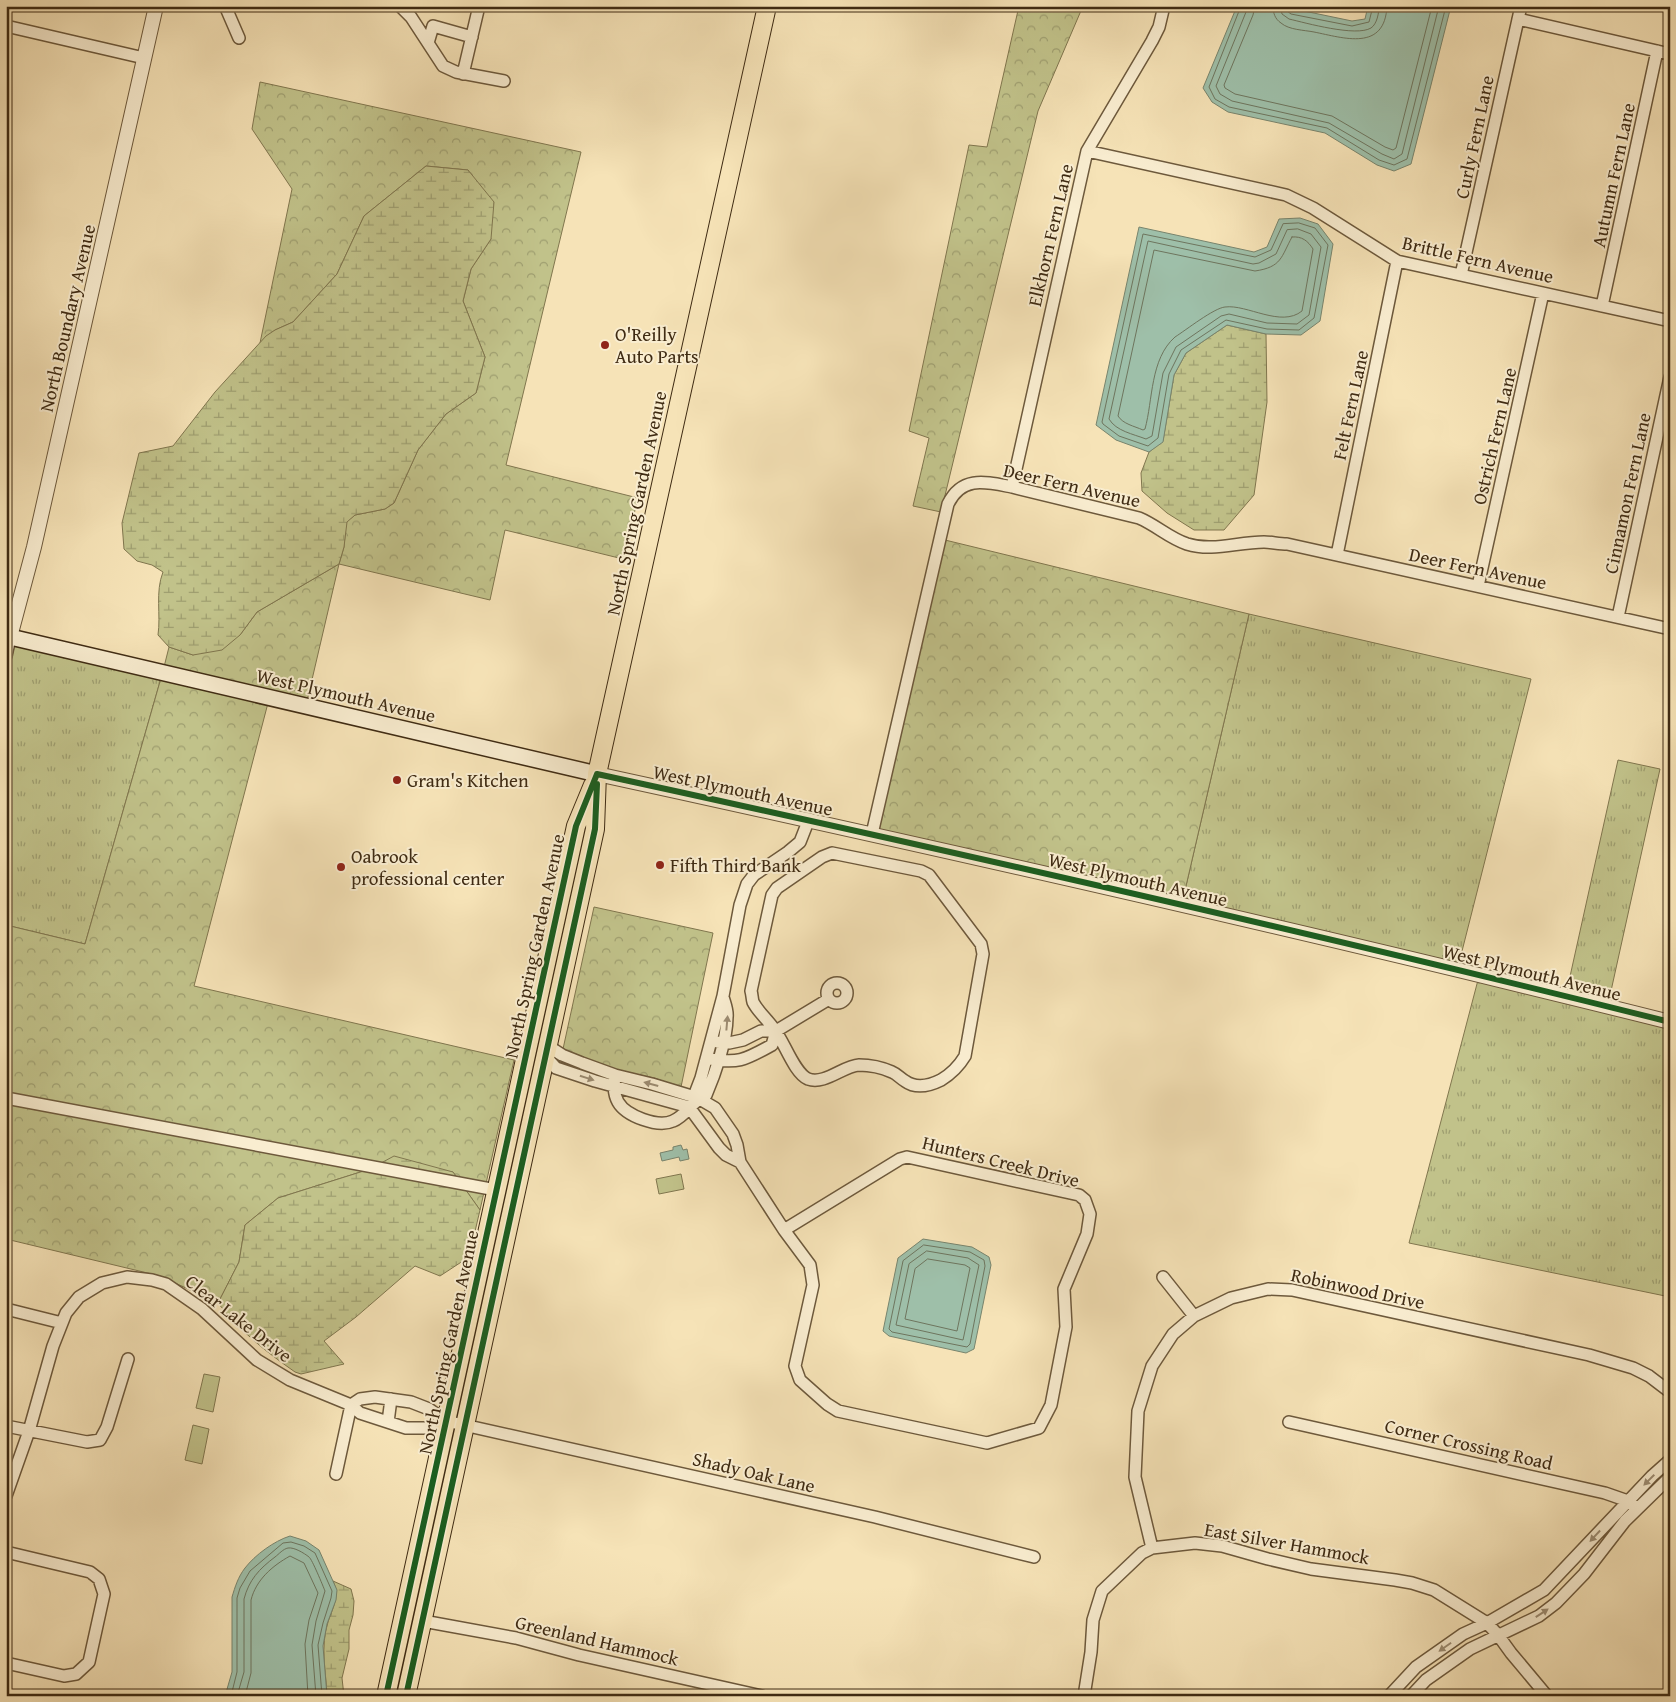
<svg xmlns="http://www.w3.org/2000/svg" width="1676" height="1702" viewBox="0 0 1676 1702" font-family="'Gentium Book Plus',serif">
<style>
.grass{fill:url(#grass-tufts);stroke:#80764e}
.forest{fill:url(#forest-crowns);stroke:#80764e}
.wetland{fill:url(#wetland-marsh);stroke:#80764e}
.green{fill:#c1c28a;stroke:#80764e}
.water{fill:#9ebfa9;stroke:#78846d}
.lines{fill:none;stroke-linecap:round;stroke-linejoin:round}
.shore{stroke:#6e755e;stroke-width:1}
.minor-casing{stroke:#6d593c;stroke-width:14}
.tertiary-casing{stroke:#6d593c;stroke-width:16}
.secondary-casing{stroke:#3f2b13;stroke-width:18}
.trunk-casing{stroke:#3f2b13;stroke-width:20}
.minor{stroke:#f9edd0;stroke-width:11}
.tertiary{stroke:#f9edd0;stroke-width:14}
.secondary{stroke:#f9edd0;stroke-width:15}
.trunk{stroke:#f6e3b7;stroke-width:18}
.cycleway-casing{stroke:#f9edd0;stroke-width:9}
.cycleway{stroke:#1b5e20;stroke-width:6}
.oneway{fill:#9c8c72}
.poi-dot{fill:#8f2418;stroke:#f9edd0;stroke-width:2}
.labels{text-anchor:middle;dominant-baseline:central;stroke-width:4;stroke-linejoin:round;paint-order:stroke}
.street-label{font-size:19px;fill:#3f2b13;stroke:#f9edd0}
.poi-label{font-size:19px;fill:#3f2b13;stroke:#f9edd0;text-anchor:start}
</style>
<defs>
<pattern id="grass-tufts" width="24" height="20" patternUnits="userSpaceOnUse" patternTransform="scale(1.25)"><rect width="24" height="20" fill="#c1c28a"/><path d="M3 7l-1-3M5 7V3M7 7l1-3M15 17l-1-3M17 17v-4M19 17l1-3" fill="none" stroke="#9e9e70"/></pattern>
<pattern id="forest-crowns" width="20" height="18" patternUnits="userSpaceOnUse" patternTransform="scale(1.25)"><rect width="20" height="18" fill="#c1c28a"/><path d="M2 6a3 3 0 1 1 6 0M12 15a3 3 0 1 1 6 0" fill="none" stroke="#9e9e70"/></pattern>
<pattern id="wetland-marsh" width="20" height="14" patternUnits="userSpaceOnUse" patternTransform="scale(1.25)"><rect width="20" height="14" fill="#c1c28a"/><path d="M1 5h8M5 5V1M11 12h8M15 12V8" fill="none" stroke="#9e9e70"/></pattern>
</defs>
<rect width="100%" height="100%" fill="#f6e3b7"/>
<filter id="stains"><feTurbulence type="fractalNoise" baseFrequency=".004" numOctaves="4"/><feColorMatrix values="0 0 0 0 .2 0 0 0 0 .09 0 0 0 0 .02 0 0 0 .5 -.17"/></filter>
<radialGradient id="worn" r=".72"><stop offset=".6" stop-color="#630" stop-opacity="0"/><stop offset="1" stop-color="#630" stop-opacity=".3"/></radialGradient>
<path class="grass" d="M1249 614 1531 679 1459 963 1183 899Z
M15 644 161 678 85 944 6 925V681Z
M1618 760 1660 769 1609 1000 1567 990Z
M1478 980 1670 1027V1297L1409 1243Z"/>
<path class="forest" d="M1019 6H1083L1038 111 941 512 913 506 929 438 909 431 969 145 987 147Z
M260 82 581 152 506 465 638 498 623 559 505 530 490 600 339 564 307 701 164 667 169 647 193 655 240 635 257 612 339 564 344 547 346 522 355 515 385 509 394 503 418 450 446 414 476 393 485 357 463 301 471 269 491 239 468 170 426 166 364 216 337 274 293 322 275 330 260 343 292 189 252 129Z
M945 540 1249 614 1183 899 878 829Z
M161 678 268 703 194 986 514 1060 480 1210 453 1172 370 1169 278 1198 245 1225 239 1262 218 1303 160 1276 6 1239V925L85 944Z
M594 907 713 933 681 1087 654 1078 616 1070 563 1049Z"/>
<path class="wetland" d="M426 166 468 170 494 202 491 239 471 269 463 301 485 357 476 393 446 414 418 450 394 503 385 509 355 515 347 522 344 547 339 564 257 612 240 635 222 650 193 655 169 647 158 635C161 615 155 592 163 572L152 565 137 561 124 549 122 523 139 453 173 446 215 392 266 336 275 330 293 322 337 274 364 216Z
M1227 325 1266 334 1267 402 1254 495 1224 530H1194L1167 513 1142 491 1141 473 1149 452 1163 441 1174 375 1186 353Z
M394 1156 453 1172 480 1210 469 1257 440 1276 415 1266 356 1317 324 1341 344 1364 301 1374 295 1372C265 1351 241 1332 218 1303L239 1262 245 1225 278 1198 370 1169Z
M333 1581 351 1589 354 1601 353 1615 349 1630V1649L342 1678 344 1696H327C326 1671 320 1647 328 1622 333 1607 340 1596 333 1581Z"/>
<path class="green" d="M681 1174 684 1189 659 1194 656 1179Z
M204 1374 220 1377 213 1412 196 1408Z
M193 1425 209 1429 202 1464 185 1460Z"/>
<path class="water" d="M1237 6H1280L1352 21 1365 19 1368 6H1451L1411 164 1394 171 1377 165 1325 133 1228 112 1212 102 1203 88Z
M1300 218 1318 224 1333 244 1320 321 1301 335 1266 334 1227 325 1186 353 1174 375 1163 442 1149 452 1116 440 1096 425 1139 227 1254 252 1267 247 1279 219Z
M681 1145 683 1150 687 1149 689 1159 680 1161 679 1157 662 1161 660 1153 673 1150V1147Z
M923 1239 972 1247 989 1257 991 1265 974 1349 966 1353 889 1336 883 1331 898 1258Z
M290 1536 306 1541 319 1550 337 1590 336 1600 327 1624 323 1646 327 1696H225L232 1672V1597C235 1587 238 1577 245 1568 255 1555 274 1541 290 1536Z"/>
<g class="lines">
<path class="shore" d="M1241 6 1209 87 1215 99 1229 107 1327 128 1379 160 1394 165 1407 159 1446 6
M1247 6 1246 12 1216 86 1220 94 1232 101 1329 123 1382 154 1394 159 1402 154 1439 6
M1255 6 1253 15 1224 85 1225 88 1235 94 1332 116 1385 147 1393 150 1396 148 1432 6
M1273 6C1273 13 1275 19 1281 23 1289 30 1304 30 1314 32 1344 38 1385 52 1387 6
M1280 6 1282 14 1289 19C1306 23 1356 37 1371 28 1377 24 1379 13 1379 6
M1287 6V11L1291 14 1352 26 1369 22 1373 6
M1299 223 1315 228 1328 245 1314 318 1299 330 1267 329 1226 320 1181 350 1169 374 1158 438 1148 446 1119 436 1103 424 1102 422 1143 234 1255 257 1271 250 1283 224Z
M1298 229 1311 234 1321 247 1309 315 1297 324 1267 323 1229 314 1221 316 1176 347 1163 373 1152 436 1146 439C1133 434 1116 431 1109 419L1148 241 1253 264 1259 263 1276 254 1287 230Z
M1292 237C1302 236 1308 241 1313 249L1302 311C1281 328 1247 304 1225 307 1214 308 1186 330 1175 337 1150 359 1153 400 1145 429L1143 430C1134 426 1123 424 1118 416L1154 250 1255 271C1282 267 1281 257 1292 237Z
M924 1245 970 1252 984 1260 985 1266 970 1344 967 1347 892 1332 889 1329 903 1261Z
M927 1251 968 1258 979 1265 963 1340 896 1325 909 1264Z
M928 1259 965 1265 970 1268 957 1331 905 1319 915 1269Z
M231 1696 237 1672V1598L240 1588 250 1571 283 1543 291 1542 304 1546 315 1553 332 1591 331 1598 323 1623 318 1645 322 1696
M237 1696 244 1672V1599C249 1580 259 1569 275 1557 279 1554 283 1549 288 1548 294 1547 304 1553 309 1557 312 1559 323 1586 325 1591L316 1621 312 1645 316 1696
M245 1696 251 1673V1600C256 1580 272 1566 290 1556L304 1563 318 1593 309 1620 305 1644 308 1696"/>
<defs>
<path id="minor" d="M227 6 226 8 239 38
M400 6 411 17 443 66 456 72 504 81
M1518 19 1670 54
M6 26 144 58
M428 43 433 26 472 37
M463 74 479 6
M1087 151 1286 195 1313 208 1397 261 1670 321
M1461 275 1521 6
M1602 306 1657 51
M1012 487 1087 151 1152 41 1159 27 1164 6
M1337 555 1397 261
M1478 586 1543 293
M1618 617 1670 377
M6 656 10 637
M872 834 948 504C962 475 986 482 1012 487L1139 518C1156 525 1169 538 1187 544 1213 552 1237 542 1264 542 1271 542 1279 544 1287 544L1670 629
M832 853 921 871 929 875 981 944 983 954 965 1056C959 1066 951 1074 941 1080 929 1086 916 1089 905 1081 900 1078 897 1074 892 1072 883 1068 869 1065 859 1065 843 1066 825 1085 808 1079 794 1073 784 1041 774 1029 768 1020 758 1012 753 1002 752 998 752 994 751 991L772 895 777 888 822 857Z
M827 993a10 10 0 1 1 20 0a10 10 0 1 1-20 0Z
M717 1042 729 1043 743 1040 761 1031H776L829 999
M548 1046 562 1055 582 1063 615 1075 652 1084 698 1098 715 1108 733 1134 737 1145 740 1162 784 1230
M545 1056 556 1068 595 1081 689 1107 719 1148 726 1155 740 1162
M710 1059C740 1064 746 1059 772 1045L776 1031
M615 1075C614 1084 613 1093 618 1102 626 1116 658 1128 673 1121 686 1116 692 1101 706 1095 715 1074 727 1040 727 1017 728 1011 725 1004 723 997
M6 1098 496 1190
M698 1098 696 1091 701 1078 723 996 740 905 747 884 754 875 788 852 800 842 809 819
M907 1157 1079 1195 1085 1200 1090 1214 1087 1234 1064 1289 1066 1327 1051 1405 1039 1428 987 1443 838 1411 827 1404 800 1380 795 1366 813 1285 810 1265 784 1230 900 1159Z
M1163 1277 1194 1316
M6 1309 62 1323
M351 1405 360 1399 375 1397 411 1402 429 1409 446 1421 875 1517 1034 1557
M388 1422 391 1399
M1289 1422 1605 1493 1628 1501 1638 1508
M6 1426 87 1442 100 1440 107 1427 128 1359
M336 1474 351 1405
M6 1496 29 1431 53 1346 66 1313 79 1297 102 1283 127 1277 152 1280 166 1284 202 1309 257 1360 290 1380 351 1405 360 1413 406 1428H426L446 1421
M1152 1548 1135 1477 1138 1411 1152 1366 1173 1334 1194 1316 1231 1298 1268 1289 1292 1290 1589 1355 1633 1368 1649 1376 1670 1392
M6 1552 90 1572 99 1579 104 1594 89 1662 76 1674 64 1676 6 1663
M423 1621 516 1638 579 1655 762 1696
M1084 1696 1091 1652 1093 1620 1102 1591 1142 1553 1152 1548 1195 1543 1222 1546 1268 1559 1311 1569 1395 1580 1412 1583 1434 1590 1487 1623 1498 1635 1511 1653 1547 1696
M1389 1696 1416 1667 1463 1634 1487 1623 1544 1590 1652 1476 1670 1460
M1411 1696 1426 1680 1470 1649 1539 1616 1556 1603 1584 1574 1625 1521 1670 1477"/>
<path id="tertiary" d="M10 637 34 547 156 6
M597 774C956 852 1314 933 1670 1022"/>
<path id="secondary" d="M6 636 597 774"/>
<path id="trunk" d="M386 1696 576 826 593 785
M406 1696 595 829 597 774 767 6"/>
</defs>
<use href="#minor" class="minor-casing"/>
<use href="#tertiary" class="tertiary-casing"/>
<use href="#secondary" class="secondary-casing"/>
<use href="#trunk" class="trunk-casing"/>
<use href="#minor" class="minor"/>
<use href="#tertiary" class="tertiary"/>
<use href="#secondary" class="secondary"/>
<use href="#trunk" class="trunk"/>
<defs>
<path id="cycleway" d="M597 774C956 852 1314 933 1670 1022
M386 1696 576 826 597 774
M406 1696 595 829 597 784"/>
</defs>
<use href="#cycleway" class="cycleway-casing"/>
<use href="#cycleway" class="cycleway"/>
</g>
<defs><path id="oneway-solid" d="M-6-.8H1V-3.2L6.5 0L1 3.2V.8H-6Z" transform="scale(1.25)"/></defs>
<g class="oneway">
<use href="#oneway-solid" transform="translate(727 1023) rotate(-85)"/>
<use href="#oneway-solid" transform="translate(587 1078) rotate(18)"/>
<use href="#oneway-solid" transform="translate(651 1084) rotate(-165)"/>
<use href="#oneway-solid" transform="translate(1649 1480) rotate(135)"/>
<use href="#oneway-solid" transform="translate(1595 1536) rotate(133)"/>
<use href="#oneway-solid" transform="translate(1542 1613) rotate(-33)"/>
<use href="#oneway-solid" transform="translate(1445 1647) rotate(145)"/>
</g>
<g class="poi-dot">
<circle cx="605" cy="345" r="5"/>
<circle cx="397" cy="780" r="5"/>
<circle cx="660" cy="865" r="5"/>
<circle cx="341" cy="867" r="5"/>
</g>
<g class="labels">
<g class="street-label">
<text transform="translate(1474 137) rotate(-78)">Curly Fern Lane</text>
<text transform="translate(1613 175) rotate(-78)">Autumn Fern Lane</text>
<text transform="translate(1050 235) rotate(-77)">Elkhorn Fern Lane</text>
<text transform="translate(1478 259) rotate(13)">Brittle Fern Avenue</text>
<text transform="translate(67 318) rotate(-77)">North Boundary Avenue</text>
<text transform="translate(1350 405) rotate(-78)">Felt Fern Lane</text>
<text transform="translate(1494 436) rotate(-77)">Ostrich Fern Lane</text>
<text transform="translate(1072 485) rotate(13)">Deer Fern Avenue</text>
<text transform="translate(1627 493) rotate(-78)">Cinnamon Fern Lane</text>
<text transform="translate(636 503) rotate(-78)">North Spring Garden Avenue</text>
<text transform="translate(1478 568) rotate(12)">Deer Fern Avenue</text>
<text transform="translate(346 695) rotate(13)">West Plymouth Avenue</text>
<text transform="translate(743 790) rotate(12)">West Plymouth Avenue</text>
<text transform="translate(1138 879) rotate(13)">West Plymouth Avenue</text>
<text transform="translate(534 946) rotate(-78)">North Spring Garden Avenue</text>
<text transform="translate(1532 972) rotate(14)">West Plymouth Avenue</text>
<text transform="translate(1001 1161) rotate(14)">Hunters Creek Drive</text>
<text transform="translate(1358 1288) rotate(12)">Robinwood Drive</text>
<text transform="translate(239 1318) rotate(38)">Clear Lake Drive</text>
<text transform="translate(448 1342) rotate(-78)">North Spring Garden Avenue</text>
<text transform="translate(1469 1444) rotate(13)">Corner Crossing Road</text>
<text transform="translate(754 1472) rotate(13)">Shady Oak Lane</text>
<text transform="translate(1287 1543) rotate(10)">East Silver Hammock</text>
<text transform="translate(597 1640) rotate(13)">Greenland Hammock</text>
</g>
<g class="poi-label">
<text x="615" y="334">O'Reilly<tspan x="615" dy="22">Auto Parts</tspan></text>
<text x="407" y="780">Gram's Kitchen</text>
<text x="351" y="856">Oabrook<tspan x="351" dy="22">professional center</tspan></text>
<text x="670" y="865">Fifth Third Bank</text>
</g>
</g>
<rect width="1676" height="1702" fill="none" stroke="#f6e3b7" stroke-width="25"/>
<rect x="8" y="8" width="1661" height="1687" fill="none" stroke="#3f2b13" stroke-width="2.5"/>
<rect x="12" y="12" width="1651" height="1677" fill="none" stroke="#3f2b13"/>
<rect width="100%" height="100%" filter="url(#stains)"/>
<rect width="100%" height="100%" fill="url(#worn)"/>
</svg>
